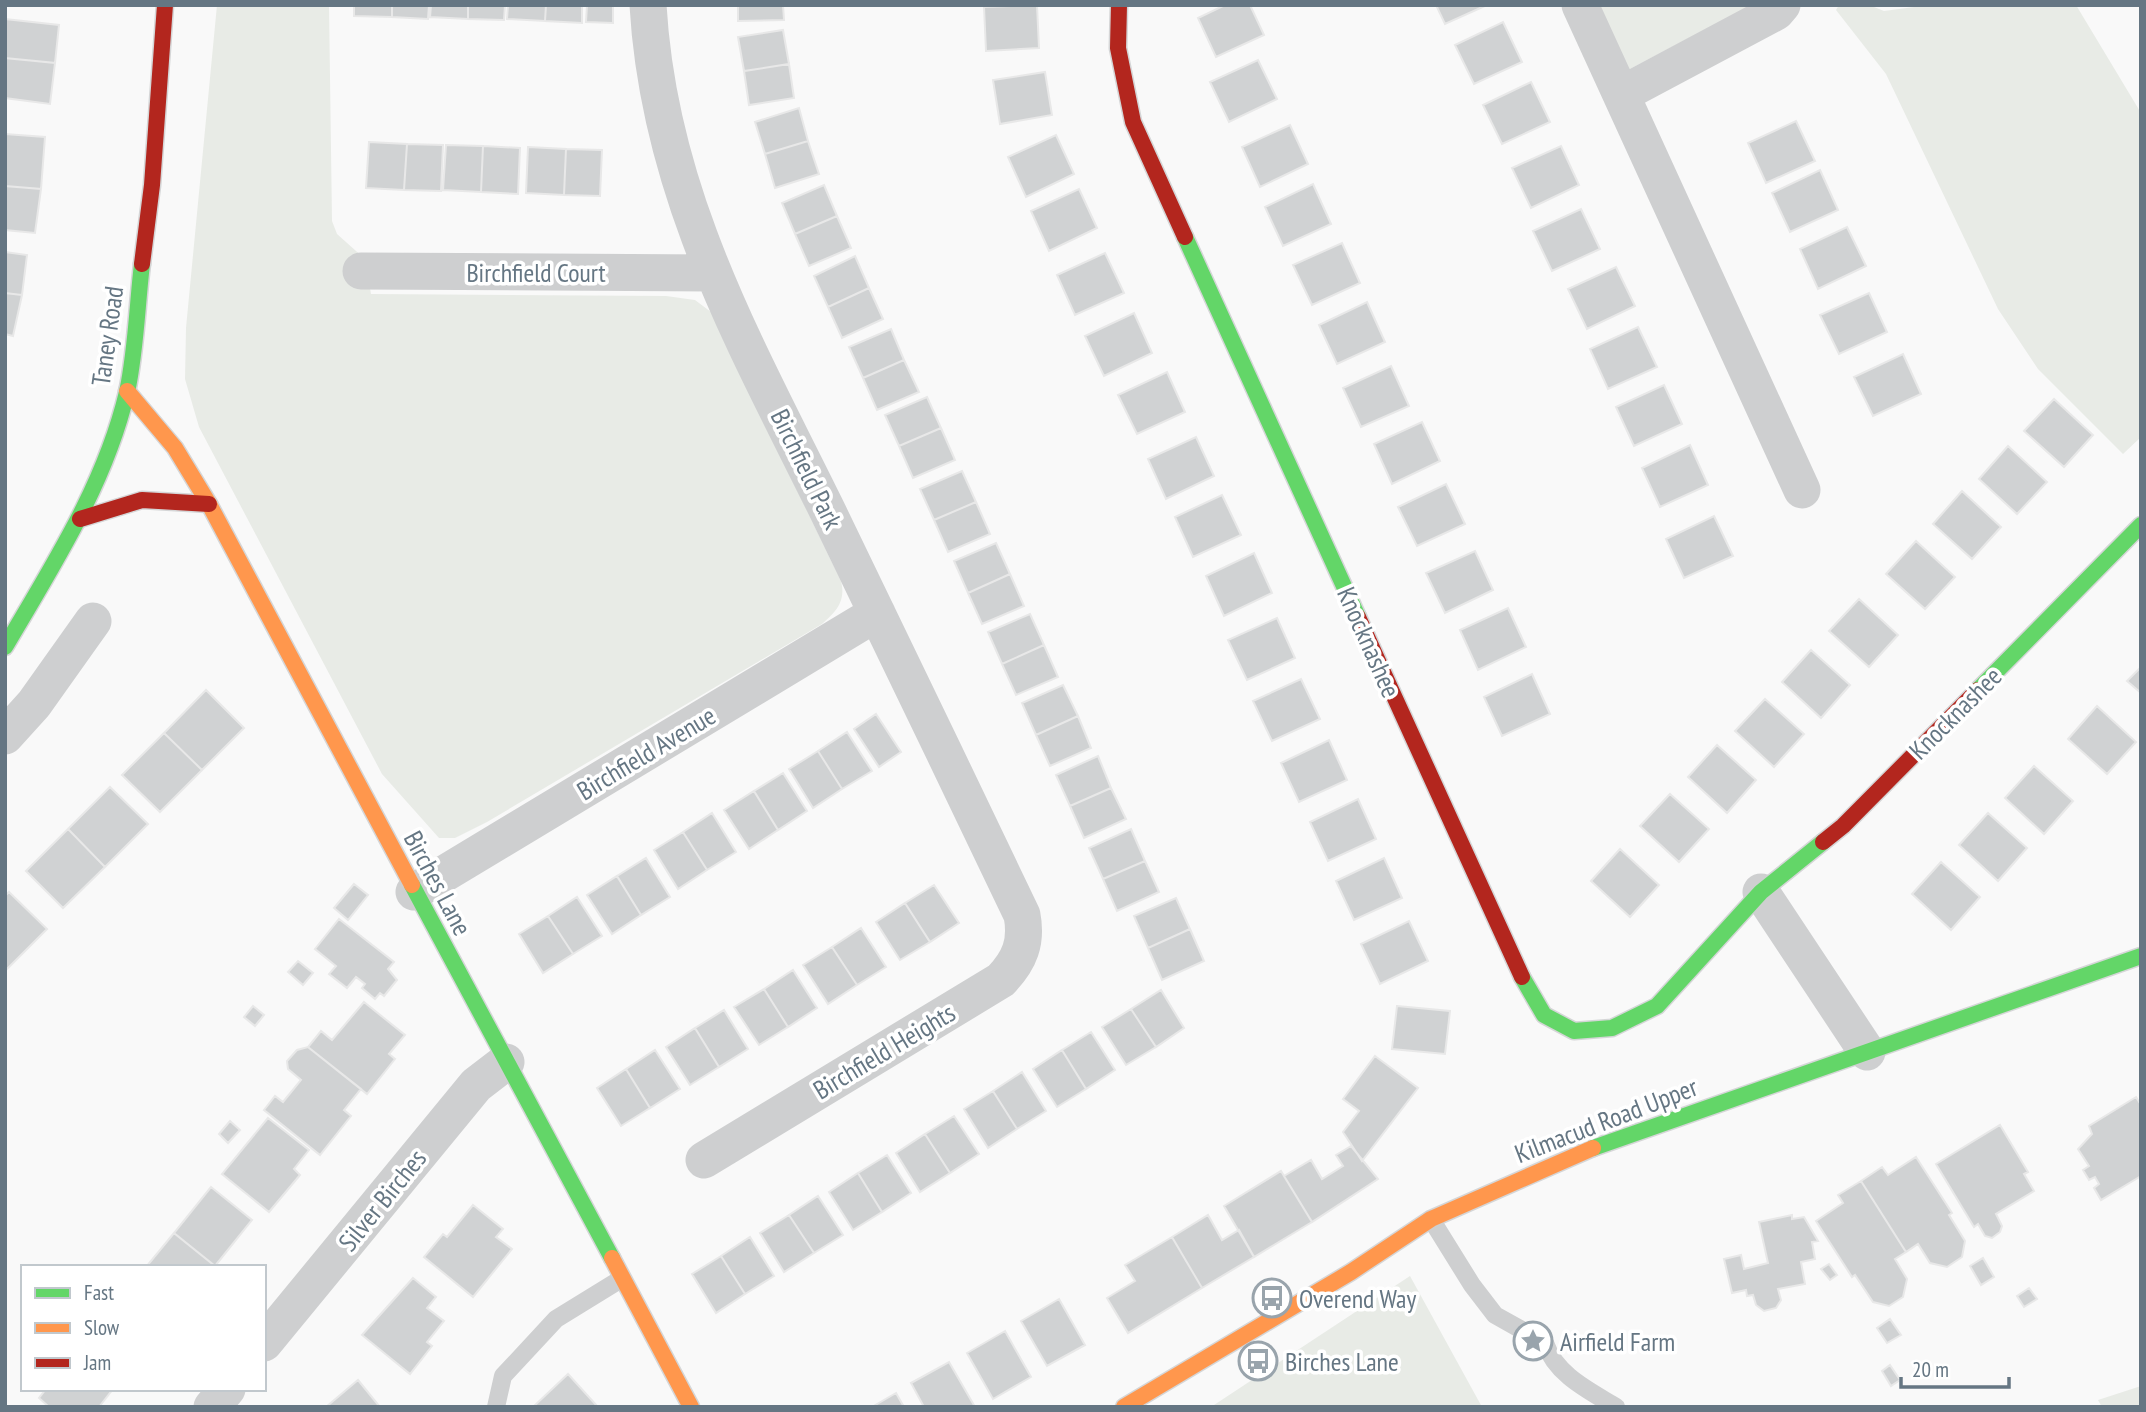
<svg xmlns="http://www.w3.org/2000/svg" width="2146" height="1412" viewBox="0 0 2146 1412" font-family="'PT Sans Narrow',sans-serif">
<style>
.green{fill:#e8ebe6}
.building{fill:#d0d2d3;stroke:#e8e8e8;stroke-width:2}
.lines{fill:none;stroke-linecap:round;stroke-linejoin:round}
.fast-casing{stroke:#d5d6d7;stroke-width:19}
.slow-casing{stroke:#d5d6d7;stroke-width:19}
.jam-casing{stroke:#d5d6d7;stroke-width:19}
.lane{stroke:#cecfd0;stroke-width:18}
.street{stroke:#cecfd0;stroke-width:37}
.fast{stroke:#63d668;stroke-width:16}
.slow{stroke:#ff974d;stroke-width:16}
.jam{stroke:#b3261e;stroke-width:16}
.labels{text-anchor:middle;dominant-baseline:central;stroke-width:7;stroke-linejoin:round;paint-order:stroke}
.street-label{font-size:26px;fill:#657683;stroke:#fff}
.poi-label{font-size:26px;fill:#657683;stroke:#fff;text-anchor:start}
</style>
<rect width="100%" height="100%" fill="#f9f9f9"/>
<path class="green" d="M217 5H329L332 221 337 234 365 259 371 294 666 296 695 300 711 312 841 581C846 601 837 611 822 624L487 822 455 838H439L382 774 199 427 185 379 186 328Z
M1590 5H1752L1624 72Z
M1839 5H1869L1884 11 1929 5H2076L2141 113V437L2123 454 2038 369 1998 309 1886 74 1836 10Z
M1410 1276 1482 1407H1211Z
M2141 1386V1407H2102L2098 1400Z"/>
<path class="building" d="M354 5H392V17L354 16Z
M392 5H429L428 19 392 17Z
M431 5H468V19L430 17Z
M468 5H505L504 20 468 19Z
M508 5H546L545 21 507 19Z
M546 5H582V23L545 21Z
M587 5H613V23L586 22Z
M738 5H783L784 20 738 21Z
M1037 5 1039 48 986 51 984 7Z
M1225 5H1250L1264 35 1216 57 1198 18Z
M1436 5H1487L1445 24Z
M5 19 59 25 55 63 5 58Z
M1503 22 1522 62 1474 84 1455 45Z
M783 30 789 64 744 71 738 37Z
M5 58 55 63 50 104 5 98Z
M1258 60 1277 99 1229 122 1210 82Z
M789 64 794 98 749 105 744 71Z
M1045 72 1052 115 1000 124 993 80Z
M1531 82 1550 122 1502 144 1483 105Z
M799 108 808 141 765 154 755 122Z
M1796 121 1815 161 1766 183 1748 143Z
M1290 125 1308 164 1260 187 1242 147Z
M5 134 45 137 41 189 5 186Z
M1056 135 1074 174 1026 197 1008 157Z
M808 141 819 174 775 188 765 154Z
M369 142 407 144 404 190 366 188Z
M407 144 443 145 441 191 404 190Z
M446 145 483 146 481 192 443 190Z
M483 146 520 148 518 194 481 192Z
M1561 146 1579 185 1531 208 1512 168Z
M528 147 566 149 564 195 526 193Z
M566 149 602 150 600 196 564 195Z
M1820 170 1838 210 1790 232 1772 193Z
M1313 184 1331 224 1283 246 1265 207Z
M824 185 837 216 795 234 782 203Z
M5 186 41 189 35 233 5 230Z
M1079 189 1097 228 1049 251 1031 211Z
M1581 209 1600 249 1552 271 1533 231Z
M837 216 851 248 809 266 795 234Z
M1847 227 1866 266 1818 289 1800 249Z
M1342 243 1360 283 1312 305 1293 265Z
M5 252 27 255 22 295 5 293Z
M1105 253 1124 293 1075 315 1057 275Z
M855 256 869 288 828 307 814 276Z
M1616 267 1635 306 1587 329 1568 289Z
M869 288 883 319 842 338 828 307Z
M5 293 22 295 13 336 5 334Z
M1869 293 1887 332 1839 354 1820 315Z
M1367 302 1385 342 1337 364 1319 325Z
M1134 313 1152 353 1104 376 1085 336Z
M1638 327 1657 367 1608 389 1590 349Z
M891 329 904 360 863 378 849 347Z
M1903 354 1921 394 1873 416 1854 377Z
M904 360 919 392 877 410 863 378Z
M1391 366 1409 406 1361 427 1343 388Z
M1167 372 1185 412 1137 434 1118 395Z
M1664 385 1682 424 1634 446 1616 407Z
M927 397 941 428 899 446 885 415Z
M2054 399 2093 435 2064 467 2024 431Z
M1422 422 1440 461 1392 484 1374 444Z
M941 428 955 460 913 478 899 446Z
M1196 437 1214 476 1166 499 1148 459Z
M1690 445 1708 485 1660 507 1642 468Z
M2008 446 2047 482 2017 514 1979 479Z
M962 471 976 502 934 520 920 489Z
M1446 484 1465 524 1417 546 1398 507Z
M1962 491 2001 527 1972 559 1933 524Z
M1222 495 1241 535 1193 557 1175 517Z
M976 502 990 534 948 552 934 520Z
M1714 516 1733 556 1684 578 1666 539Z
M1916 541 1955 577 1925 609 1886 574Z
M996 543 1010 574 968 593 954 561Z
M1475 551 1493 590 1445 613 1426 573Z
M1254 553 1272 593 1224 616 1206 576Z
M1010 574 1024 606 982 624 968 593Z
M1859 599 1898 635 1869 667 1829 631Z
M1508 608 1526 647 1478 670 1460 630Z
M1030 614 1044 645 1002 664 988 632Z
M1277 618 1295 658 1247 680 1228 640Z
M1044 645 1058 677 1016 695 1002 664Z
M1811 650 1850 685 1821 718 1782 682Z
M2141 667V693L2127 681Z
M1532 674 1550 714 1502 736 1484 697Z
M1301 679 1320 719 1272 741 1253 701Z
M1063 685 1078 716 1036 735 1022 703Z
M206 690 244 728 202 770 164 733Z
M1765 699 1804 734 1774 767 1735 731Z
M2097 706 2136 742 2107 774 2068 739Z
M876 714 901 752 879 767 854 729Z
M1078 716 1091 748 1050 766 1036 735Z
M847 732 872 771 842 789 818 751Z
M164 733 202 770 160 812 122 775Z
M1329 740 1347 780 1299 802 1281 763Z
M1717 745 1756 780 1727 813 1688 777Z
M818 751 842 789 813 808 789 769Z
M1098 756 1111 788 1070 806 1056 775Z
M2034 766 2073 801 2044 834 2005 798Z
M783 773 807 811 778 830 754 791Z
M110 787 148 824 105 867 68 829Z
M1111 788 1126 819 1084 838 1070 806Z
M754 791 778 830 749 849 724 810Z
M1670 794 1709 829 1679 862 1640 826Z
M1358 799 1376 839 1328 861 1310 822Z
M712 813 736 852 707 870 683 832Z
M1988 813 2027 848 1998 881 1959 845Z
M68 829 105 867 63 908 26 871Z
M1131 829 1145 861 1103 879 1089 848Z
M683 832 707 870 678 889 654 850Z
M1620 849 1659 885 1630 917 1591 881Z
M646 858 670 897 641 915 617 876Z
M1384 858 1402 898 1354 920 1336 881Z
M1145 861 1159 892 1117 911 1103 879Z
M1941 862 1980 897 1951 930 1912 894Z
M617 876 641 915 612 934 587 895Z
M354 884 368 895 348 920 334 908Z
M934 885 959 923 930 942 905 903Z
M9 892 47 929 5 971V896Z
M577 897 602 936 573 954 548 916Z
M1176 898 1190 929 1148 948 1134 916Z
M905 903 930 942 900 960 876 922Z
M548 916 573 954 543 973 519 934Z
M339 919 394 962 388 969 397 980 384 996 380 993 375 999 362 988 365 984 356 977 347 988 329 974 336 966 315 949Z
M1409 921 1428 961 1380 984 1361 944Z
M861 928 886 967 857 985 832 947Z
M1190 929 1204 961 1162 980 1148 948Z
M832 947 857 985 828 1004 803 965Z
M298 961 313 973 303 985 288 972Z
M793 970 817 1008 788 1027 764 989Z
M764 989 788 1027 759 1045 734 1007Z
M1161 990 1184 1028 1156 1047 1131 1009Z
M364 1002 405 1035 389 1054 395 1059 367 1094 308 1047 321 1031 332 1040Z
M253 1006 264 1015 255 1026 244 1017Z
M1397 1006 1450 1011 1445 1054 1392 1049Z
M1131 1009 1156 1047 1126 1065 1102 1027Z
M724 1010 748 1049 719 1067 695 1028Z
M695 1028 719 1067 690 1085 666 1047Z
M1091 1032 1115 1070 1086 1089 1062 1050Z
M308 1047 361 1089 344 1110 351 1116 320 1155 264 1110 275 1096 283 1102 301 1080 288 1069 287 1061 297 1050Z
M655 1050 680 1089 650 1108 626 1069Z
M1062 1050 1086 1089 1057 1107 1033 1069Z
M1375 1056 1418 1088 1362 1161 1343 1132 1359 1111 1343 1099Z
M626 1069 650 1108 621 1126 597 1088Z
M1022 1072 1046 1111 1017 1129 993 1091Z
M993 1091 1017 1129 988 1148 964 1109Z
M2136 1097 2141 1105V1176L2101 1200 2094 1188 2099 1184 2095 1177 2089 1180 2083 1170 2089 1166 2078 1149 2092 1134 2089 1126Z
M954 1116 979 1154 950 1173 925 1134Z
M268 1118 309 1150 294 1169 300 1175 269 1212 222 1174Z
M230 1121 240 1130 228 1143 219 1134Z
M2000 1125 2028 1172 2024 1174 2034 1191 1996 1214 2002 1226 2000 1232 1992 1238 1985 1236 1978 1224 1974 1227 1936 1164Z
M925 1134 950 1173 920 1192 896 1153Z
M1351 1146 1378 1179 1312 1222 1284 1176 1311 1160 1322 1179 1343 1166 1336 1155Z
M887 1155 911 1193 882 1212 858 1173Z
M1916 1157 1952 1213 1949 1215 1965 1241 1962 1257 1947 1267 1930 1263 1918 1244 1906 1252 1861 1181 1882 1167 1888 1175Z
M1281 1171 1312 1222 1254 1257 1224 1206Z
M858 1173 882 1212 853 1230 829 1192Z
M1861 1181 1906 1252 1895 1259 1907 1279 1903 1297 1889 1306 1873 1302 1855 1275 1852 1277 1816 1221 1843 1203 1838 1195Z
M211 1187 252 1220 215 1266 174 1233Z
M818 1196 843 1235 814 1253 789 1215Z
M473 1205 503 1229 496 1237 512 1249 473 1297 424 1257 443 1234 447 1237Z
M789 1215 814 1253 784 1272 760 1233Z
M1208 1215 1222 1240 1239 1230 1254 1257 1202 1288 1172 1237Z
M1792 1215V1219L1804 1217 1818 1241 1812 1242 1815 1259 1801 1262 1805 1284 1778 1289 1781 1300 1776 1308 1764 1311 1756 1305 1753 1295 1747 1296 1746 1290 1732 1293 1724 1259 1741 1255 1744 1269 1768 1263 1759 1222Z
M174 1233 215 1266V1267H146Z
M750 1237 774 1276 745 1294 721 1256Z
M1172 1237 1202 1288 1128 1333 1107 1298 1135 1281 1125 1265Z
M721 1256 745 1294 716 1313 692 1274Z
M1983 1258 1994 1277 1981 1285 1970 1266Z
M1829 1264 1837 1275 1830 1280 1821 1269Z
M413 1278 436 1297 427 1308 444 1321 427 1342 432 1346 410 1374 362 1335Z
M2029 1288 2037 1299 2024 1307 2017 1296Z
M1059 1299 1085 1345 1047 1366 1021 1321Z
M1890 1319 1901 1335 1887 1343 1877 1328Z
M1005 1331 1031 1377 993 1399 967 1353Z
M949 1362 975 1407H924L911 1383Z
M1890 1365 1900 1380 1891 1386 1882 1371Z
M568 1374 598 1407H533Z
M358 1380 380 1407H326Z
M46 1389H113L99 1407H49L39 1398Z
M896 1393 904 1407H872Z"/>
<g class="lines">
<defs>
<path id="fast" d="M1185 237 1358 617
M5 647C53 565 105 485 127 392 136 351 137 306 142 264
M1978 690 2141 525
M412 885 612 1258
M1522 977 1544 1015 1574 1031 1612 1028 1657 1006 1761 892 1823 842
M1593 1148 2141 956"/>
<path id="slow" d="M127 391 175 448 209 504 412 885
M612 1258 691 1407
M1124 1407 1351 1272 1431 1219 1593 1148"/>
<path id="jam" d="M1119 5 1118 48 1133 122 1185 237
M142 264 152 185 165 5
M80 519 142 500 209 504
M1358 617 1522 977
M1823 842 1843 826 1978 690"/>
</defs>
<use href="#fast" class="fast-casing"/>
<use href="#slow" class="slow-casing"/>
<use href="#jam" class="jam-casing"/>
<path class="lane" d="M1431 1219 1472 1285 1495 1315 1545 1343C1556 1375 1588 1390 1616 1407
M496 1407 503 1376 556 1319 621 1279"/>
<path class="street" d="M648 5C659 196 747 347 829 514 894 648 958 781 1022 915 1027 942 1020 960 1001 980L704 1160
M1580 5 1802 490
M1622 94 1776 12 1782 5
M361 271 711 273
M5 736 34 704 93 621
M414 892 877 613
M1761 892 1867 1052
M264 1343 476 1085 506 1062
M212 1407 227 1389"/>
<use href="#fast" class="fast"/>
<use href="#slow" class="slow"/>
<use href="#jam" class="jam"/>
</g>
<defs>
<symbol id="bus-ring" viewBox="-11 -11 22 22"><circle r="9.5" fill="#fff" stroke="#99a4ac" stroke-width="1.5"/><path d="M-5-6H5V4H4V6H2V4H-2V6H-4V4H-5ZM-3.5-4V0h7V-4ZM-3.5 1.2v1.5H-2V1.2ZM2 1.2v1.5H3.5V1.2Z" fill="#99a4ac"/></symbol>
<symbol id="sight-ring" viewBox="-11 -11 22 22"><circle r="9.5" fill="#fff" stroke="#99a4ac" stroke-width="1.5"/><path d="M0-6L1.8-2.2L6-1.7L2.9 1.2L3.7 5.4L0 3.3L-3.7 5.4L-2.9 1.2L-6-1.7L-1.8-2.2Z" fill="#99a4ac"/></symbol>
</defs>
<g fill-rule="evenodd">
<use href="#bus-ring" x="1250" y="1276" width="44" height="44"/>
<use href="#sight-ring" x="1511" y="1319" width="44" height="44"/>
<use href="#bus-ring" x="1236" y="1339" width="44" height="44"/>
</g>
<g class="labels">
<g class="street-label">
<text x="536" y="272">Birchfield Court</text>
<text transform="translate(107 336) rotate(-82)">Taney Road</text>
<text transform="translate(807 469) rotate(64)">Birchfield Park</text>
<text transform="translate(1369 642) rotate(66)">Knocknashee</text>
<text transform="translate(1955 713) rotate(-45)">Knocknashee</text>
<text transform="translate(646 753) rotate(-31)">Birchfield Avenue</text>
<text transform="translate(438 883) rotate(62)">Birches Lane</text>
<text transform="translate(884 1051) rotate(-31)">Birchfield Heights</text>
<text transform="translate(1606 1120) rotate(-21)">Kilmacud Road Upper</text>
<text transform="translate(382 1200) rotate(-51)">Silver Birches</text>
</g>
<g class="poi-label">
<text x="1299" y="1298">Overend Way</text>
<text x="1560" y="1341">Airfield Farm</text>
<text x="1285" y="1361">Birches Lane</text>
</g>
</g>
<rect width="2146" height="1412" fill="none" stroke="#657683" stroke-width="14"/>
<rect x="21" y="1265" width="245" height="126" fill="#ffffff" stroke="#c1c8cd" stroke-width="2"/>
<rect x="35" y="1288" width="35" height="10" fill="#63d668" stroke="#c1c8cd" stroke-width="2"/>
<text x="84" y="1300" font-size="21" fill="#657683">Fast</text>
<rect x="35" y="1323" width="35" height="10" fill="#ff974d" stroke="#c1c8cd" stroke-width="2"/>
<text x="84" y="1335" font-size="21" fill="#657683">Slow</text>
<rect x="35" y="1358" width="35" height="10" fill="#b3261e" stroke="#c1c8cd" stroke-width="2"/>
<text x="84" y="1370" font-size="21" fill="#657683">Jam</text>
<path d="M1901 1377v10h108v-10" fill="none" stroke="#657683" stroke-width="3.5"/>
<text x="1912" y="1377" font-size="21" fill="#657683" stroke="#ffffff" stroke-width="5" paint-order="stroke">20 m</text>
</svg>
